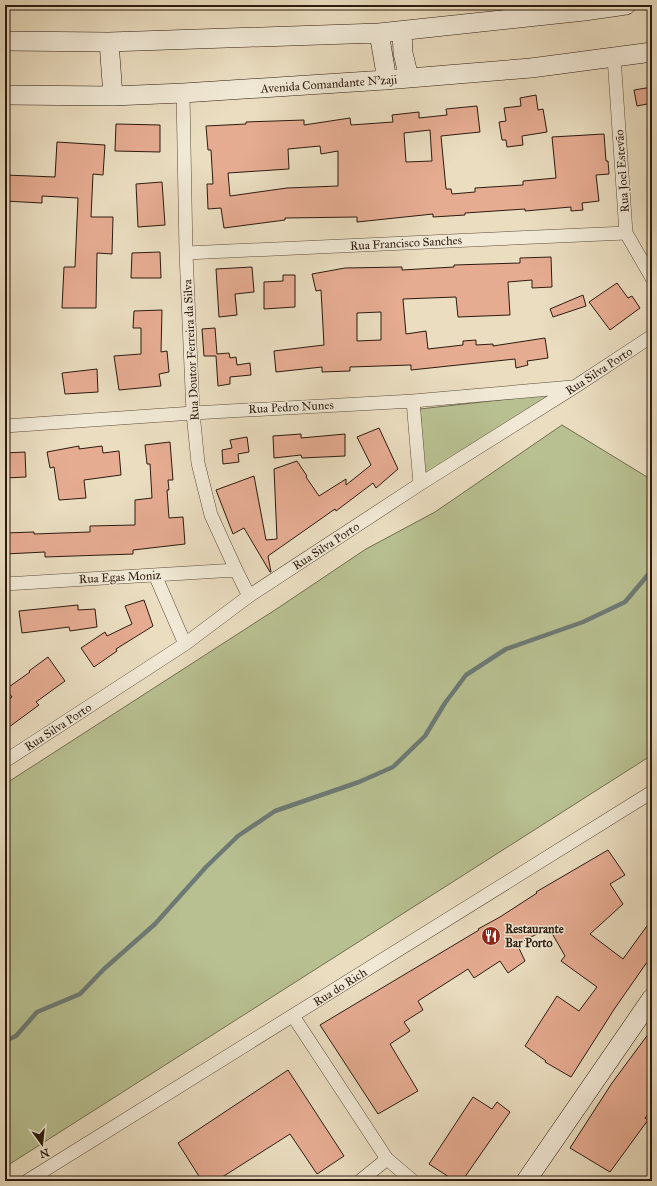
<svg xmlns="http://www.w3.org/2000/svg" width="657" height="1186" viewBox="0 0 657 1186" font-family="'IM FELL Great Primer',serif">
<style>
.green{fill:#b8c091;stroke:#726e50}
.lines{fill:none;stroke-linecap:round;stroke-linejoin:round}
.stream{stroke:#6e7a75;stroke-width:4.5}
.building{fill:#e6ac92;stroke:#2d1b0f;fill-rule:evenodd}
.street-casing{stroke:#5c4c3b;stroke-width:14}
.secondary-casing{stroke:#2d1b0f;stroke-width:20}
.street{stroke:#f1e9d6;stroke-width:13}
.secondary{stroke:#f1e9d6;stroke-width:19}
.labels{text-anchor:middle;dominant-baseline:central;stroke-width:3;stroke-linejoin:round;paint-order:stroke}
.street-label{font-size:12px;fill:#2d1b0f;stroke:#f1e9d6}
.poi-label{font-size:12px;font-weight:bold;fill:#2d1b0f;stroke:#f1e9d6;text-anchor:start}
</style>
<rect width="100%" height="100%" fill="#eaddc0"/>
<filter id="stains"><feTurbulence type="fractalNoise" baseFrequency=".005" numOctaves="4"/><feColorMatrix values="0 0 0 0 .2 0 0 0 0 .09 0 0 0 0 .02 0 0 0 .5 -.17"/></filter>
<radialGradient id="worn" r=".72"><stop offset=".6" stop-color="#630" stop-opacity="0"/><stop offset="1" stop-color="#630" stop-opacity=".3"/></radialGradient>
<path class="green" d="M552 394 425 476 420 409Z
M562 425 652 480V755L5 1167V784L278 608 366 549 435 512Z"/>
<g class="lines">
<path class="stream" d="M5 1041 16 1036 37 1012 80 994 104 969 155 924 206 867 238 836 275 811 359 782 393 767 425 736 445 703 466 675 506 649 583 622 625 602 652 570"/>
</g>
<path class="building" d="M652 87V103L637 106 634 90Z
M536 95 538 110 543 109 547 132 522 136 523 145 507 147 506 140H502L499 122 506 121 504 108 521 106 520 98Z
M477 106 480 132 441 136 446 189H451L452 194 475 192V188L523 185V181L556 178 552 137 604 134 606 161H608L609 174 596 175 599 201 582 203 583 210 571 211V207L525 211V209L465 213V215L433 217V214L357 222V217L285 218V220L224 228 221 208 208 209 207 184H213L211 150H208L206 126 246 124V122L304 120V125L350 118 351 125 393 122 392 115 419 112V118L447 115 446 109ZM430 130 432 161 406 162 404 133ZM320 146 321 154 338 151V186L287 188 230 196 228 173 289 169 288 149Z
M116 124 160 125V152L115 151Z
M57 142 105 145 103 175 93 174 91 217H113L112 254 97 253 96 308H62L64 267H75L78 198 42 196V203L5 201V175L55 177Z
M162 182 165 225 138 227 136 184Z
M160 252 161 278H131L132 253Z
M551 257 552 287 532 288V280L508 282 510 315 458 317 456 297 403 299 406 334 426 331 428 349 463 345V341L476 340V345L493 344V346L545 338 548 358 527 361 528 365 516 368 515 359 411 370V365L350 367V371L322 372V367L276 372 274 351 324 345 321 290 316 291 312 274 345 268 402 267V270L454 267V265L520 263V258ZM381 312V340L357 341V313Z
M252 267 254 292 235 294 237 315 219 317 216 269Z
M283 275H295V307L264 309V282L283 281Z
M617 283 628 298 632 296 640 308 610 330 589 302Z
M583 295 586 306 553 317 550 309Z
M162 310 161 352 167 351 169 372 159 374 161 386 119 390 114 356 141 354V328H133L134 311Z
M215 328 217 354 229 353 230 358 236 357 237 365 250 363 251 375 230 377V384L218 386 216 356H204L202 329Z
M97 369 98 392 65 394 62 373Z
M379 428 398 469 376 488 373 483 336 511 335 509 268 556 271 572H270L244 528 233 534 216 490 254 476 266 540 277 539 274 469 297 461 307 476 306 477 319 496 346 479V485L371 465 357 437Z
M301 434V438L345 434V456L302 458 301 455 274 458 273 436Z
M247 437 249 452 238 454 239 462 223 464 222 450 232 448 230 440Z
M170 442 173 480H168L169 490H167L169 518 183 517 185 544 133 550V554L45 557V552L5 554V533L34 532V534L90 532V526L135 525V500L152 498 150 464H147L145 445Z
M79 446V449L102 446 103 453 119 451 121 475 84 480 86 498 59 500 54 467 50 468 47 452Z
M25 452 26 477 5 478V453Z
M144 600 153 626 116 649 117 651 94 667 81 648 105 632 107 636 132 624 125 606Z
M78 605V610L95 609 97 627 70 631 69 627 22 633 19 611Z
M48 657 65 681 36 702 39 705 5 730V702L12 697 6 689 30 672 29 671Z
M608 850 625 875 610 884 623 904 590 934 623 959 652 919V955L615 1008 571 1077 545 1062 546 1061 525 1046 557 996 579 1011 597 987 561 961 565 956 549 928 517 944 525 961 508 973 500 961 474 978 468 969 418 1001 423 1010 404 1022 410 1031 390 1044 418 1091 378 1114 320 1025 479 930 478 929 500 917 537 893 536 892Z
M652 1029V1110L645 1118 648 1120 610 1172 570 1148 612 1083Z
M288 1070 344 1156 317 1174 290 1134 216 1181H202L178 1143Z
M473 1097 492 1109 497 1102 510 1112 462 1181H455L429 1164Z"/>
<g class="lines">
<defs>
<path id="street" d="M614 57 626 233 652 278
M183 93 186 253 193 413 198 463 211 515 236 570 249 596
M186 253 626 233
M413 401 420 484
M5 426 193 413 413 401 572 387
M155 575 185 644
M5 584 236 570
M5 761 185 644 249 596 420 484 576 386 652 336
M293 1016 387 1159 413 1181
M27 1181 652 792
M360 1181 387 1159"/>
<path id="secondary" d="M402 31 403 53 409 78
M379 33 385 68V80
M5 41 109 42 379 33 584 11 626 5
M109 42 113 96
M5 95 113 96 183 93 385 80 531 68 652 52
M526 1181 652 998"/>
</defs>
<use href="#street" class="street-casing"/>
<use href="#secondary" class="secondary-casing"/>
<use href="#street" class="street"/>
<use href="#secondary" class="secondary"/>
</g>
<defs>
<symbol id="restaurant-disc" viewBox="-11 -11 22 22"><circle r="9.5" fill="#8f2418" stroke="#f1e9d6"/><path d="M-5-6h1v4h1v-4h1v4h1v-4h1v5L-1.5 .5V6h-2V.5L-5-1ZM5-6V6H3V1.5H1.5Q1.5-4 5-6Z" fill="#fff"/></symbol>
</defs>
<g fill-rule="evenodd">
<use href="#restaurant-disc" x="480" y="925" width="22" height="22"/>
</g>
<g class="labels">
<g class="street-label">
<text transform="translate(329 84) rotate(-4)">Avenida Comandante N'zaji</text>
<text transform="translate(622 171) rotate(-94)">Rua Joel Estevão</text>
<text transform="translate(406 243) rotate(-3)">Rua Francisco Sanches</text>
<text transform="translate(191 350) rotate(-93)">Rua Doutor Ferreira da Silva</text>
<text transform="translate(599 371) rotate(-33)">Rua Silva Porto</text>
<text transform="translate(291 407) rotate(-3)">Rua Pedro Nunes</text>
<text transform="translate(326 546) rotate(-33)">Rua Silva Porto</text>
<text transform="translate(120 577) rotate(-3)">Rua Egas Moniz</text>
<text transform="translate(58 727) rotate(-33)">Rua Silva Porto</text>
<text transform="translate(340 987) rotate(-32)">Rua do Rich</text>
</g>
<g class="poi-label">
<text x="505" y="929">Restaurante<tspan x="505" dy="14">Bar Porto</tspan></text>
</g>
</g>
<rect width="657" height="1186" fill="none" stroke="#eaddc0" stroke-width="20"/>
<rect x="6" y="6" width="645" height="1174" fill="none" stroke="#2d1b0f" stroke-width="2"/>
<rect x="10" y="10" width="637" height="1166" fill="none" stroke="#2d1b0f"/>
<g transform="translate(42 1144) rotate(165)" stroke="#f1e9d6" stroke-width="3" paint-order="stroke">
<path d="M0-3L7 15L0 10L-7 15Z" fill="#2d1b0f"/>
<text y="-6" font-size="11" font-weight="bold" text-anchor="middle" fill="#2d1b0f">N</text>
</g>
<rect width="100%" height="100%" filter="url(#stains)"/>
<rect width="100%" height="100%" fill="url(#worn)"/>
</svg>
